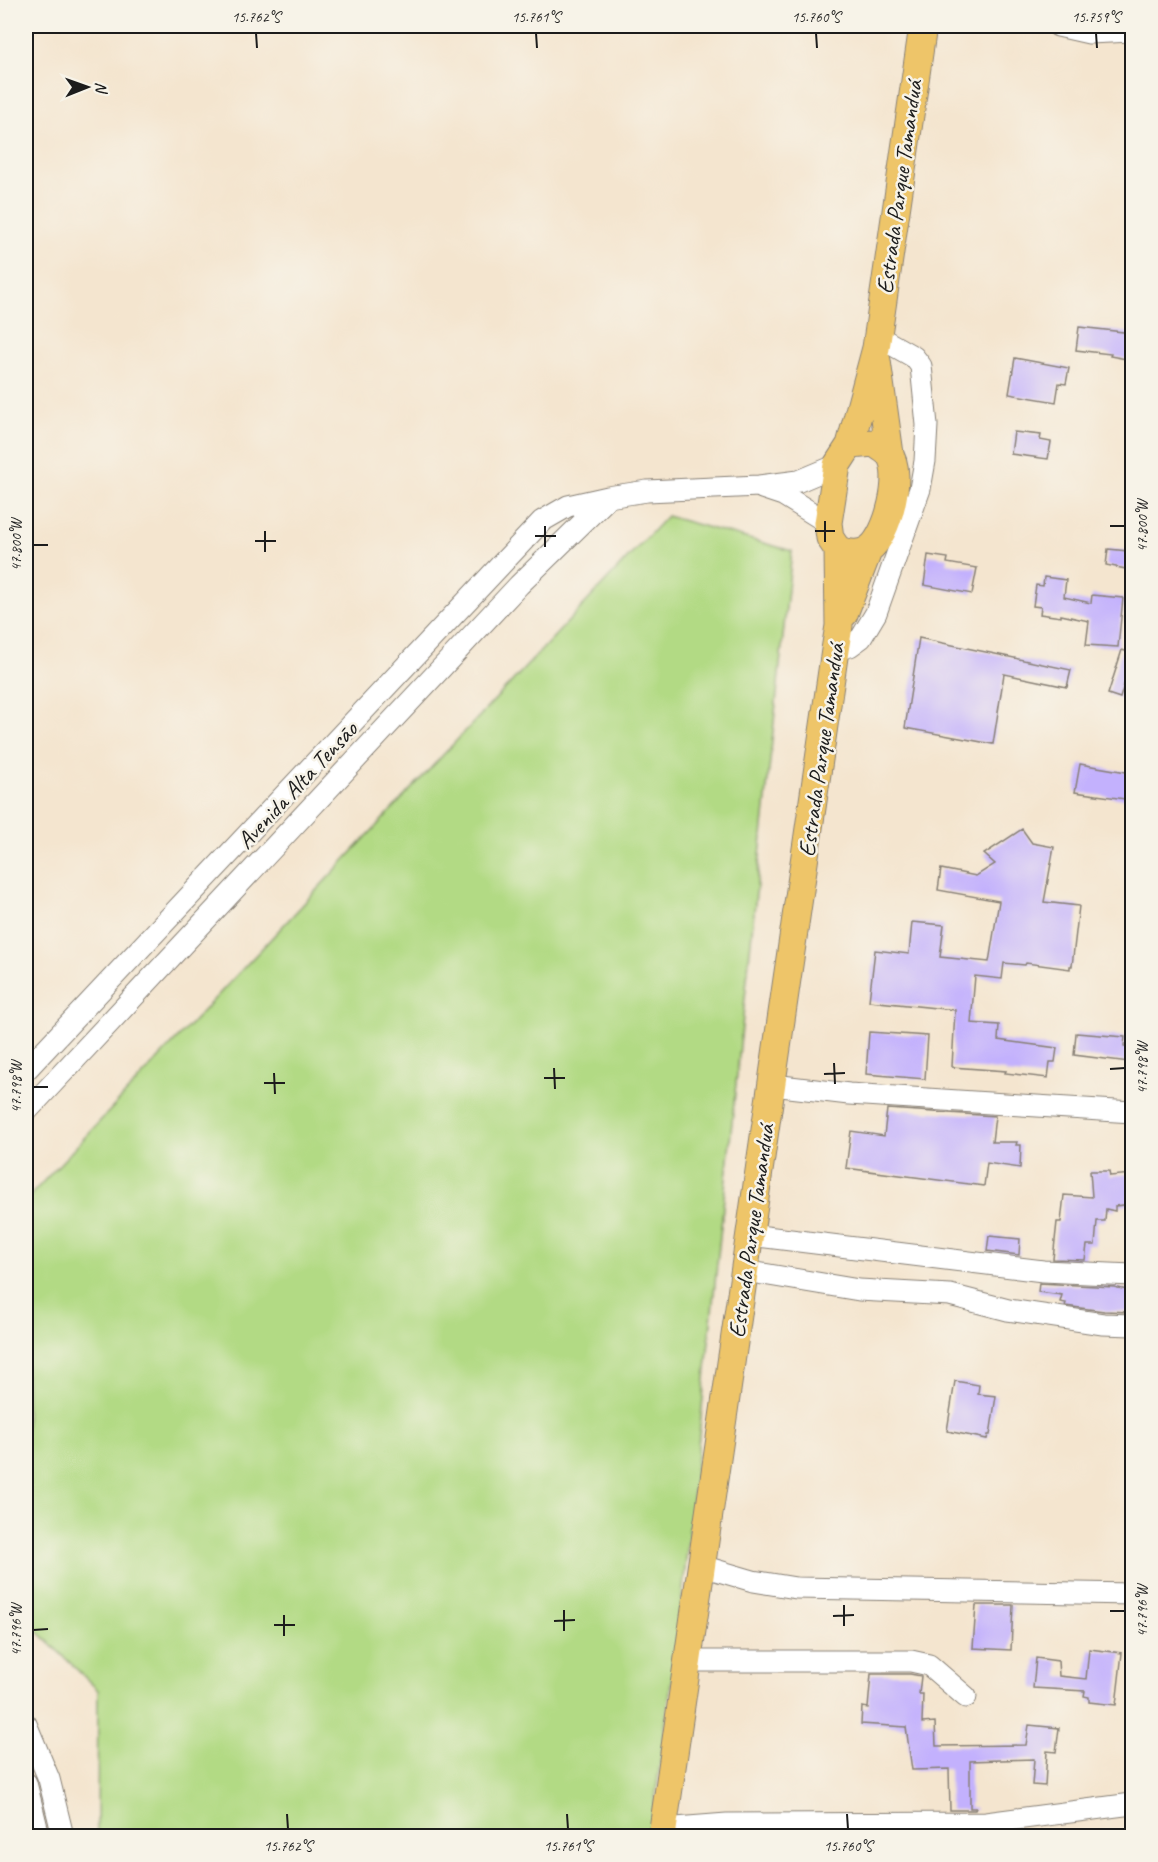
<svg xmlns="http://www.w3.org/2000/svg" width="1158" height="1862" viewBox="0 0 1158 1862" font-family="Caveat,sans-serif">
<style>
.green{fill:#b2da84;stroke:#677b50;stroke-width:1.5}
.building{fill:#c3b1fd}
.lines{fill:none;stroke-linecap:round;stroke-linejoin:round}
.minor-casing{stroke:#888076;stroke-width:23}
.major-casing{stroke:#888076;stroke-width:29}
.minor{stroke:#fff;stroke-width:21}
.major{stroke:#eec569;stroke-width:27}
.ticks{fill:none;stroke:#1c1c1c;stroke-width:2}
.labels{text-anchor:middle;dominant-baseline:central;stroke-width:5;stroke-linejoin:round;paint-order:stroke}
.street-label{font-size:24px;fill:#1c1c1c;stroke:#f7f3e8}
.neatline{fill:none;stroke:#1c1c1c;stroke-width:2}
.ticks-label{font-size:15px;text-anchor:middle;fill:#1c1c1c}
</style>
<rect width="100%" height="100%" fill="#f7f3e8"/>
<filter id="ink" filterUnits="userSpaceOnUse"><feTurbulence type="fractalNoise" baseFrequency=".0167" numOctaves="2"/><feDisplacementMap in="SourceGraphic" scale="12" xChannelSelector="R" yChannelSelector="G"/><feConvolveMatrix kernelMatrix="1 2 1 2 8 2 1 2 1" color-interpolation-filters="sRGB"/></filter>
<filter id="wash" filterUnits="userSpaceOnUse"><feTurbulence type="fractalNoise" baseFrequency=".008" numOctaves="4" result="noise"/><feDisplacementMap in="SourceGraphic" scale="24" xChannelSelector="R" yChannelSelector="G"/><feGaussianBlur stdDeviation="1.35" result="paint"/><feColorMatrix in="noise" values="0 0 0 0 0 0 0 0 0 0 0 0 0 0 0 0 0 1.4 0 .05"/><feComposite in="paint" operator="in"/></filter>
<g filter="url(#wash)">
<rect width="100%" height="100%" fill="#f4e5cf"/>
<path class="green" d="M667 516 792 551 679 1626 650 1836H97L98 1690 26 1620V1200Z"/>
<g id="blocks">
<path class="building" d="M1079 327 1132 333V360L1110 356 1111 354 1076 350Z
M1015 358 1069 368 1066 384 1059 383 1056 402 1009 394Z
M1014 432 1041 435 1040 440 1051 442 1048 459 1011 454Z
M1108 549 1128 551 1126 569 1106 565Z
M928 555 948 558 947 563 977 568 972 594 924 585Z
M1044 577 1066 580 1064 597 1091 603 1092 595 1123 598 1118 647 1086 645 1089 621 1061 615V617L1040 614 1041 607 1033 606 1036 585 1043 586Z
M919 638 1071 670 1067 687 1004 674 993 744 905 728Z
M1122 650 1132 653V659L1120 698 1108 694Z
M1080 764 1132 773V800L1075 792Z
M1022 829 1032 843 1054 847 1044 902 1079 906 1072 966H1070V969L1026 963 1025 965 1004 963 1002 979 975 976 971 1023 999 1025 998 1040 1057 1048 1055 1062H1050L1048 1078 1005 1073 1006 1071 952 1067 955 1010 869 1001 875 950 909 954 912 922 944 925 940 957 989 962 999 901 938 890 941 869 976 876 995 864 984 854Z
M869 1032 928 1036 925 1079 866 1074Z
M1076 1033 1125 1037 1124 1046 1130 1047 1129 1062 1074 1055Z
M887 1109 995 1116 992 1142H1017L1016 1145H1021L1020 1168 987 1163 984 1186 846 1168 851 1131 884 1136Z
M1090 1171H1109L1110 1176 1132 1174V1204L1115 1206V1211L1106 1209 1105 1221H1097L1095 1245H1087L1085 1260 1053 1259 1057 1222H1061L1064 1195 1092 1197Z
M989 1236 1020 1239 1019 1255 987 1251Z
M1039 1283 1114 1287 1127 1290 1132 1291 1131 1312 1104 1311 1065 1306 1066 1303 1060 1302 1062 1295 1038 1292Z
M955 1381 979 1385 978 1394 996 1396 990 1435H988L987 1439 947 1431Z
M976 1605H1013L1011 1650 973 1648Z
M1089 1649 1122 1653 1116 1705 1089 1702V1697L1084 1696 1085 1691 1033 1688 1036 1658 1058 1661 1059 1676 1086 1679Z
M871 1674H910L921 1676 919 1694H923L922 1723 935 1722 936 1746 1026 1745 1029 1725 1059 1728 1056 1752 1047 1751 1045 1786 1032 1785 1034 1759 970 1761V1808H976L975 1810H950L949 1769 912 1770 906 1727 861 1724 862 1707 868 1708Z"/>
</g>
</g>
<g filter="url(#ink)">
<use href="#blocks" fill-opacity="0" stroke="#888076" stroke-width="1.5"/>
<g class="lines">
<defs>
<path id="minor" d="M1058 26 1089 33 1132 31
M762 488 783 495 828 523
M835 650 850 646 861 638 876 613 920 489 925 461 927 425 921 366 914 357 877 336
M26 1070 542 521 568 506 608 497 647 491 759 486 799 481 837 465
M773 1085 849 1094 1132 1112
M26 1112 519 585 608 498
M750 1235 1043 1271 1132 1275
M745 1271 859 1290 950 1295 1008 1310 1103 1324 1132 1325
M702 1566 753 1581 796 1588 1132 1594
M688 1661H911L929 1665 966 1697
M26 1724 49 1779 63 1836
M26 1783 39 1836
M663 1829 727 1824 986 1823 1132 1804"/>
<path id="major" d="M877 361 890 454
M874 443C878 446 885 450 889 454 904 473 888 536 869 549 859 556 848 553 838 550L830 538 828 523 837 465 850 445Z
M850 445 876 348 923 26
M844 614 869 549
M662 1836 835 650 839 626 838 550"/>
</defs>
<use href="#minor" class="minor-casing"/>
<use href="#major" class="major-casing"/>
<use href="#minor" class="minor"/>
<use href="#major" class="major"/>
</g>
</g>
<path class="ticks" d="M256 33 257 48M536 33 537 48M816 33 817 48M1096 33 1097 48M825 521V542M545 526V547M1110 526H1125M265 531V552M815 531H835M535 536H556M255 541H276M33 545H48M834 1063 835 1084M554 1068 555 1089M1110 1069 1125 1068M274 1073 275 1094M824 1074 845 1073M544 1078H565M264 1083H285M33 1087H48M844 1605V1626M564 1610V1631M1110 1611H1125M284 1615V1636M833 1616 854 1615M554 1621 575 1620M274 1625H295M33 1630 48 1629M287 1814 288 1829M567 1814 568 1829M847 1814 848 1829"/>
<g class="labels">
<g class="street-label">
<text transform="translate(899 187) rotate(-82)">Estrada Parque Tamanduá</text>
<text transform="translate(821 750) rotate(-82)">Estrada Parque Tamanduá</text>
<text transform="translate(297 785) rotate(-47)">Avenida Alta Tensāo</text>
<text transform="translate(751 1231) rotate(-82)">Estrada Parque Tamanduá</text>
</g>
</g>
<rect width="1158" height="1862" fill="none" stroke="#f7f3e8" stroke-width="66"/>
<g transform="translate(87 87) rotate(89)" stroke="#f7f3e8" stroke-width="4.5" paint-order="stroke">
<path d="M0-4.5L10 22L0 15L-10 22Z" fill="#1c1c1c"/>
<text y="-9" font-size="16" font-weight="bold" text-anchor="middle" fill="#1c1c1c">N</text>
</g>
<rect x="33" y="33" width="1092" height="1796" class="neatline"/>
<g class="ticks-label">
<text x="256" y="22">15.762°S</text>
<text x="536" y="22">15.761°S</text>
<text x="816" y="22">15.760°S</text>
<text x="1096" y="22">15.759°S</text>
<text transform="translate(1142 526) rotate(-90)" y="5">47.800°W</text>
<text transform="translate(16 545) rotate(-90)" y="5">47.800°W</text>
<text transform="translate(1142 1068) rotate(-90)" y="5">47.798°W</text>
<text transform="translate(16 1087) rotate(-90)" y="5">47.798°W</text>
<text transform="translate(1142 1611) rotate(-90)" y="5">47.796°W</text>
<text transform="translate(16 1630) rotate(-90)" y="5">47.796°W</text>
<text x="288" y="1851">15.762°S</text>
<text x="568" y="1851">15.761°S</text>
<text x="848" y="1851">15.760°S</text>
</g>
</svg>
